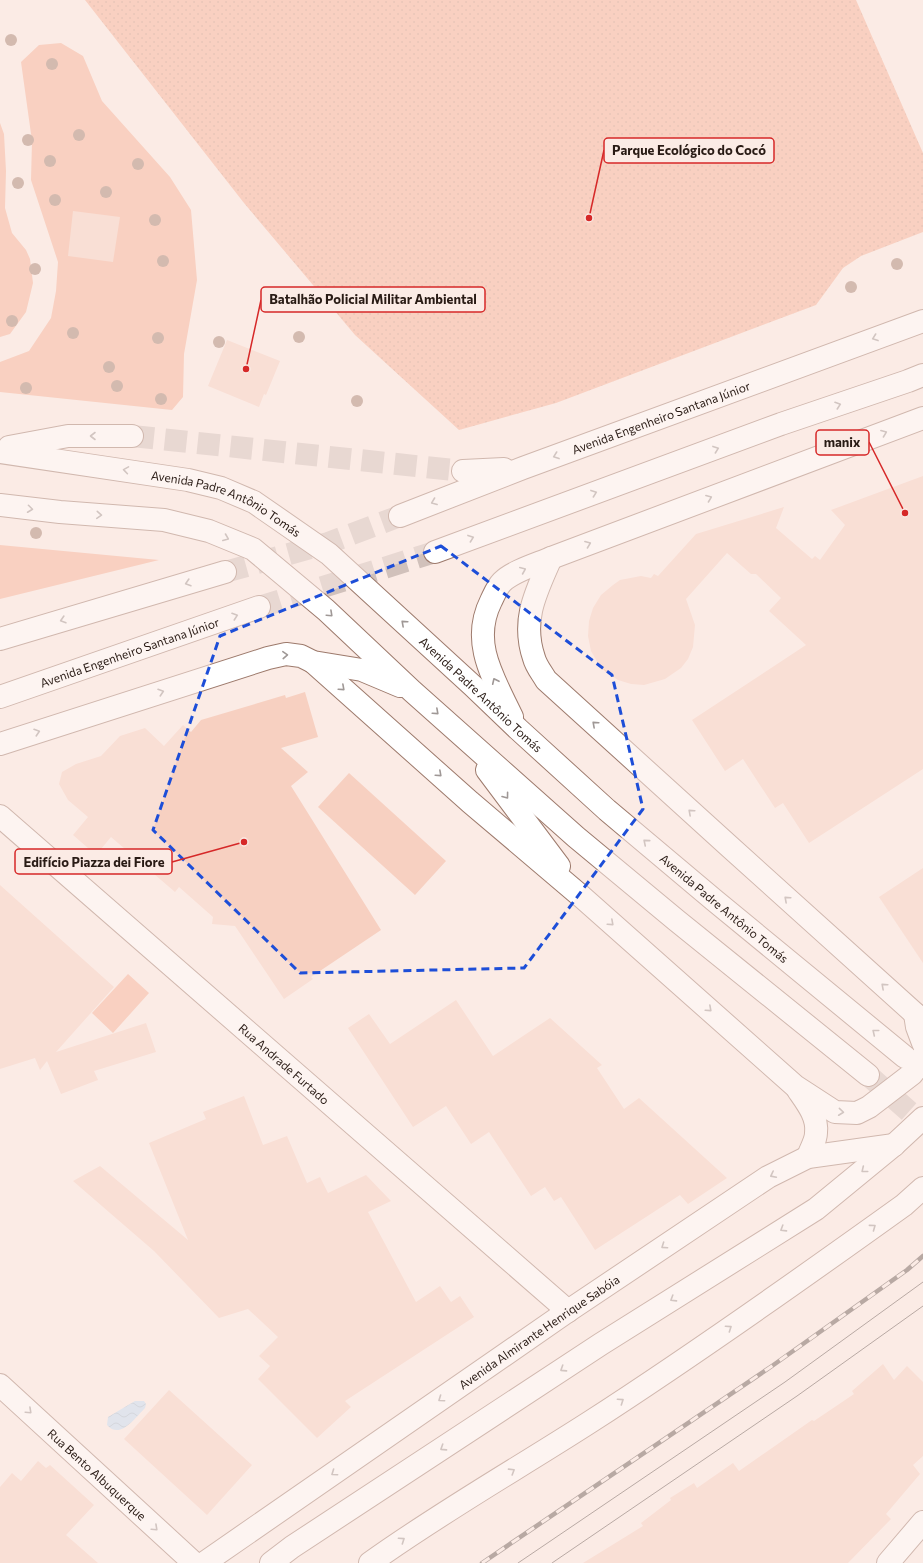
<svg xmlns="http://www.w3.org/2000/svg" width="923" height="1563" viewBox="0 0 923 1563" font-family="Commissioner,sans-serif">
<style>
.grass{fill:#f5b095}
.park{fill:url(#park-dots)}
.water{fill:url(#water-waves)}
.building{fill:#f7d0c1}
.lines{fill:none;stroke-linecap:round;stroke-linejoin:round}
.primary-tunnel{stroke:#d1c1bb;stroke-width:22;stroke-dasharray:22 11;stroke-linecap:butt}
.street-casing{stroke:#9d7a6c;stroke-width:24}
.secondary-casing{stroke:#9d7a6c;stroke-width:24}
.primary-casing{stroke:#9d7a6c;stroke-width:24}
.highway-casing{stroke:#9d7a6c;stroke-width:24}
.street{stroke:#fff;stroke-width:22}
.secondary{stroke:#fff;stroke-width:22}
.primary{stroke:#fff;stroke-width:22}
.highway{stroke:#fff;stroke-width:22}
.tram{stroke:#675953;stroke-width:1}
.rail-casing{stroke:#675953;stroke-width:4.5}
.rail{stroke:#fbebe5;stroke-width:3;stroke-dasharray:9;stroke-linecap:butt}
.tree{fill:#a27e6e}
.oneway{stroke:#9f9896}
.marked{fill:none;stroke:#1d4ed8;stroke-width:3;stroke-dasharray:8 5;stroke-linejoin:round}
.labels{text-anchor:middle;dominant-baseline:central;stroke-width:4;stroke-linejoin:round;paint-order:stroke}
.street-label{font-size:12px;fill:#291b15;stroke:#fbebe5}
.leader{fill:none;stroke:#d62828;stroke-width:1.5}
.callout-dot{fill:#d62828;stroke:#fbebe5;stroke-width:1.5}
.callout{fill:#fbebe5;stroke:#d62828;stroke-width:1.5}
.callout-label{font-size:13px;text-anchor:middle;font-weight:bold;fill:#291b15}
</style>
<defs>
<pattern id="park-dots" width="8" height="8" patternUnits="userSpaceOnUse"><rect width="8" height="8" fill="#f5b095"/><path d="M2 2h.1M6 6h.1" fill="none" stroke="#d29780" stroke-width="1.8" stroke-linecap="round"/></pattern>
<pattern id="water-waves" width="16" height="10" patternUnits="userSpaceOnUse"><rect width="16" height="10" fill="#c0dcf4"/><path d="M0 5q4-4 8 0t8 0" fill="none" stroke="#a5bcd0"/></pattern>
</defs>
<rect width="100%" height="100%" fill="#fbebe5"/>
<path class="grass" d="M61 43 83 56 102 101 170 177 191 210 197 280 184 354 183 397 172 410 0 392V362L29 351 51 318 56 291 58 262 31 180 32 141 21 62 39 45Z
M0 123 4 134 6 171 5 208 12 233 26 250 30 259 33 283 26 312 10 334 0 337Z
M0 545 159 560 0 599Z
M128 974 149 993 113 1033 92 1013Z"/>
<path class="park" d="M85 0H856L923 153V232L861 256 843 268 816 305 556 403 459 430 355 335 244 203Z"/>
<path class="water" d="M135 1401H144L146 1404 145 1408C135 1418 120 1440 107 1425L108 1417Z"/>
<path class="building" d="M73 211 120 217 113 262 68 256Z
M227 340 280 361 266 395 264 394 259 407 208 386Z
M923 476V769L809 843 783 803 775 808 743 759 725 771 692 720 806 645 769 611 781 598 756 574H751L727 553 686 599 695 625 693 647 688 659 681 668 665 679 644 685 631 684 618 680 606 672 599 665 591 651 588 636 589 621 593 608 601 595 613 585 620 580 641 576 651 578 654 574 658 576 696 534 784 507 776 528 812 559 815 556 820 560 845 525 831 510Z
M305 692 318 737 281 748 308 772 291 786 381 930 311 977 313 979 284 999 235 926 212 924 213 917 179 887 175 892 111 837 96 855 73 835 88 817 68 800 59 784 62 772 76 764 101 756 120 736 145 728 164 746 183 725 191 732 201 720 285 695 286 698Z
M349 773 446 861 415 895 318 807Z
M923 868V963L879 897Z
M0 885 114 987 56 1052 146 1023 156 1052 94 1071 98 1080 61 1094 47 1061 40 1070 35 1058 0 1069Z
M456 1000 493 1056 550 1018 602 1065 597 1068 624 1109 639 1098 727 1178 688 1204 680 1195 595 1250 561 1197 554 1201 545 1187 531 1196 489 1132 471 1144 446 1106 413 1127 348 1028 369 1014 390 1044Z
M244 1096 263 1145 287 1136 307 1183 320 1177 328 1193 366 1175 391 1201 368 1212 416 1302 440 1286 451 1302 460 1296 474 1317 345 1401 351 1407 317 1438 258 1379 270 1366 259 1356 278 1337 248 1309 219 1318 154 1251 73 1181 100 1166 188 1240 149 1143 206 1119 203 1112Z
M883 1364 894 1380 907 1366 923 1382V1456L913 1465 920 1474 886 1514 891 1519 848 1563H583L643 1526 641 1523 671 1500 670 1498 694 1483 697 1488 733 1463 739 1471 812 1420 814 1421 854 1394 852 1391Z
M169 1390 252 1465 207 1515 124 1439Z
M38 1461 46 1468 50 1465 94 1505 66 1535 98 1563H0V1487L12 1473 21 1481Z"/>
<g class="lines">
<path class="primary-tunnel" d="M132 436 463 471
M225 572 328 543 400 516
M259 607 435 552
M868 1075 923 1124"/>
<defs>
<g id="street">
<path id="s1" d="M0 816 568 1311"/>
<path id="s2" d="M0 1385 194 1563"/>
<path d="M888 1563 923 1522"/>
</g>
<g id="secondary">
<path id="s3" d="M204 1563 568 1311 768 1177 808 1157 894 1145"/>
</g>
<g id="primary">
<path d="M9 447 68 436H132"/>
<path id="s4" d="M0 452 188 480 221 488 254 502 329 554 473 686 518 729 607 810 714 900 905 1057"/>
<path d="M463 471 504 469"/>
<path d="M0 505 60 512 164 520 209 531 253 549 326 610 412 691 576 837 676 920 868 1075"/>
<path id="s5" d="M400 516 523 468 923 321"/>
<path d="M435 552 781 424 908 381 923 375"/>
<path d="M0 639 225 572"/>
<path d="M313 662 470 802 582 897 795 1086 835 1112 857 1113 869 1107 912 1074 921 1062 923 1056"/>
<path id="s6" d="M0 697 259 607"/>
<path d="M512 717C494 679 470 643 491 601 494 595 497 587 502 582 513 571 537 564 551 558L923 418"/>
<path d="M0 744 268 658 286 654 301 656 313 662 362 670 400 686"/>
<path d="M487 770 559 866"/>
<path d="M915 1014 917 1027 923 1043"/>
<path d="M798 1090C807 1103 818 1117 816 1133 816 1141 810 1150 808 1157"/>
</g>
<path id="highway" d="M551 558C536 592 521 620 534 658 536 666 542 673 546 680L730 847 923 1021
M271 1563 292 1547 601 1344 816 1209 894 1145 923 1118
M370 1563C441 1512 517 1469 590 1422 697 1353 801 1279 904 1205L923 1188"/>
</defs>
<use href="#street" class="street-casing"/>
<use href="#secondary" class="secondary-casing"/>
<use href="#primary" class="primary-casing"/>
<use href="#highway" class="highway-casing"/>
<use href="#street" class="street"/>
<use href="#secondary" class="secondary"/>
<use href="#primary" class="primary"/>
<use href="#highway" class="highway"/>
<path class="tram" d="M518 1563 785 1382 923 1282
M552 1563 797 1396 923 1306"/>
<defs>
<path id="rail" d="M482 1563 772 1366 907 1270 923 1256"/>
</defs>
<use href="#rail" class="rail-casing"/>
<use href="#rail" class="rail"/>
</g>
<g class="tree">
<circle cx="11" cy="40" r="6"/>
<circle cx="52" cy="64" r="6"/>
<circle cx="79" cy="135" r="6"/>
<circle cx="28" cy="140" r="6"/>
<circle cx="50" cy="161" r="6"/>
<circle cx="138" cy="164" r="6"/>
<circle cx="18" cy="183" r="6"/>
<circle cx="106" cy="192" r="6"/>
<circle cx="55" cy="200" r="6"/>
<circle cx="155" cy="220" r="6"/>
<circle cx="163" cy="261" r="6"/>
<circle cx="897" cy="264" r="6"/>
<circle cx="35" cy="269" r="6"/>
<circle cx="851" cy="287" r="6"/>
<circle cx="12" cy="321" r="6"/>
<circle cx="73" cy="333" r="6"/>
<circle cx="299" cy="337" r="6"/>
<circle cx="158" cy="338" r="6"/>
<circle cx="219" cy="342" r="6"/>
<circle cx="109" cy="367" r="6"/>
<circle cx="117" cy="386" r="6"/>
<circle cx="26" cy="388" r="6"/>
<circle cx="161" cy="399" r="6"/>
<circle cx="357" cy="401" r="6"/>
<circle cx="36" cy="533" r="6"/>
</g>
<defs><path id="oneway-chevron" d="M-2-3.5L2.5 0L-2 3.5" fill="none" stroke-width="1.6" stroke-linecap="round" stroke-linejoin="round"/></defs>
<g class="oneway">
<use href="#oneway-chevron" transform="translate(875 338) rotate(160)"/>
<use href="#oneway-chevron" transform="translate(838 405) rotate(-19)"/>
<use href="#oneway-chevron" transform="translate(884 433) rotate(-21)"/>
<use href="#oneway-chevron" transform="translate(93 436) rotate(-180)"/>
<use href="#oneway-chevron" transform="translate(716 449) rotate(-20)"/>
<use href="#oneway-chevron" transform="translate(556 456) rotate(160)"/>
<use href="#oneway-chevron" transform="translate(126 470) rotate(-171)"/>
<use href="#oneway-chevron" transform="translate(594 493) rotate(-20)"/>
<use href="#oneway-chevron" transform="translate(709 498) rotate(-21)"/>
<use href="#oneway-chevron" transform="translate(434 502) rotate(159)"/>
<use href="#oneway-chevron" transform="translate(30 509) rotate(7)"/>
<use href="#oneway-chevron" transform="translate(99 515) rotate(4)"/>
<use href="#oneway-chevron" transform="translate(226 538) rotate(22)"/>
<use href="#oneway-chevron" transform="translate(471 538) rotate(-20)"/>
<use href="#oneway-chevron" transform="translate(588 544) rotate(-21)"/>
<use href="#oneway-chevron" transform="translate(523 570) rotate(-23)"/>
<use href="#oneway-chevron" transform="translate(188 583) rotate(163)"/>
<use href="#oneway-chevron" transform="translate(330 614) rotate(43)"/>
<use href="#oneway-chevron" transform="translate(235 616) rotate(-19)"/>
<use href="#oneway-chevron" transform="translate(63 620) rotate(163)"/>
<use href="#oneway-chevron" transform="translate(404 623) rotate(-138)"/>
<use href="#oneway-chevron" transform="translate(285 655) rotate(-3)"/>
<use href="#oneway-chevron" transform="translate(495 681) rotate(-115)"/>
<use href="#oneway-chevron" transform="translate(342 688) rotate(42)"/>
<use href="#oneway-chevron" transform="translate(161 692) rotate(-18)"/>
<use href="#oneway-chevron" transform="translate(436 712) rotate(42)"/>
<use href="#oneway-chevron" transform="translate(595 724) rotate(-138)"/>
<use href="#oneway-chevron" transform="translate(37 732) rotate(-18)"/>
<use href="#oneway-chevron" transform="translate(439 774) rotate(42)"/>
<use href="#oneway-chevron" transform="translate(506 796) rotate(53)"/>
<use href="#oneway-chevron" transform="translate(691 812) rotate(-138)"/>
<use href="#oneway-chevron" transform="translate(646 842) rotate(-140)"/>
<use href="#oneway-chevron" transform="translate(787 899) rotate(-138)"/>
<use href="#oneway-chevron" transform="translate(611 923) rotate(42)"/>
<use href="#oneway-chevron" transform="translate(884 986) rotate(-138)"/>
<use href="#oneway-chevron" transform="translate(709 1009) rotate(42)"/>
<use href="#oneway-chevron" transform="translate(875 1032) rotate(-141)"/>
<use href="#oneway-chevron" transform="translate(841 1112) rotate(6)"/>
<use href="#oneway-chevron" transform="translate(864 1170) rotate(141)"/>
<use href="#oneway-chevron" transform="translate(773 1175) rotate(153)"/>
<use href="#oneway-chevron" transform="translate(873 1227) rotate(-36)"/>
<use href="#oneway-chevron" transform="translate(783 1229) rotate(148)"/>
<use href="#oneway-chevron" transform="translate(664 1246) rotate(146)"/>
<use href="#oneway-chevron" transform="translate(673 1299) rotate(148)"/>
<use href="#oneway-chevron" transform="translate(729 1328) rotate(-34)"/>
<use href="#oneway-chevron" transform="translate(563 1369) rotate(147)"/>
<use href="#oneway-chevron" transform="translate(441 1399) rotate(145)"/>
<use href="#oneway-chevron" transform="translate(621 1401) rotate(-34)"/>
<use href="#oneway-chevron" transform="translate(29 1411) rotate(43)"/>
<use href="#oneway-chevron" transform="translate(443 1448) rotate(147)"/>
<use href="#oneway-chevron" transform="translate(512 1471) rotate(-32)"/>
<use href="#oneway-chevron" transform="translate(334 1473) rotate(145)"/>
<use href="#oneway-chevron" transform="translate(155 1528) rotate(43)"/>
<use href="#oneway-chevron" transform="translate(402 1540) rotate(-34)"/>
</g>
<path d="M0 0H923V1563H0ZM441 546 612 675 643 809 524 968 300 973 153 830 220 636Z" fill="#fbebe5" fill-opacity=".55" fill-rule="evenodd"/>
<path class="marked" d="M441 546 612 675 643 809 524 968 300 973 153 830 220 636Z"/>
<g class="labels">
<g class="street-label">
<text stroke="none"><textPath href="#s5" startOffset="279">Avenida Engenheiro Santana Júnior</textPath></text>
<text stroke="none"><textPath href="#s4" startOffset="234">Avenida Padre Antônio Tomás</textPath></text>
<text stroke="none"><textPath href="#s6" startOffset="137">Avenida Engenheiro Santana Júnior</textPath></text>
<text stroke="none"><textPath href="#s4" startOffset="558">Avenida Padre Antônio Tomás</textPath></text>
<text stroke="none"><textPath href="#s4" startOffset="882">Avenida Padre Antônio Tomás</textPath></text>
<text stroke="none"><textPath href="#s1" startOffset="377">Rua Andrade Furtado</textPath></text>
<text stroke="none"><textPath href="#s3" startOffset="407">Avenida Almirante Henrique Sabóia</textPath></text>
<text stroke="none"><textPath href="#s2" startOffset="132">Rua Bento Albuquerque</textPath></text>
</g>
</g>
<path class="leader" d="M589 218L604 150M246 369L261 300M905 513L869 442M244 842L172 862"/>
<g class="callout-dot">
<circle cx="589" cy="218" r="4"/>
<circle cx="246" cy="369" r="4"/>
<circle cx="905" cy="513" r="4"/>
<circle cx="244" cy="842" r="4"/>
</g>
<g class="callout">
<rect x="604" y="138" width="170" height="25" rx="4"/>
<rect x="261" y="287" width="224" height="25" rx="4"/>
<rect x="816" y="430" width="53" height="25" rx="4"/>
<rect x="15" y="849" width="157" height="25" rx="4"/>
</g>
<g class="callout-label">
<text x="689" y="155">Parque Ecológico do Cocó</text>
<text x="373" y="304">Batalhão Policial Militar Ambiental</text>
<text x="842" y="447">manix</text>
<text x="94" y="867">Edifício Piazza dei Fiore</text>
</g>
</svg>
